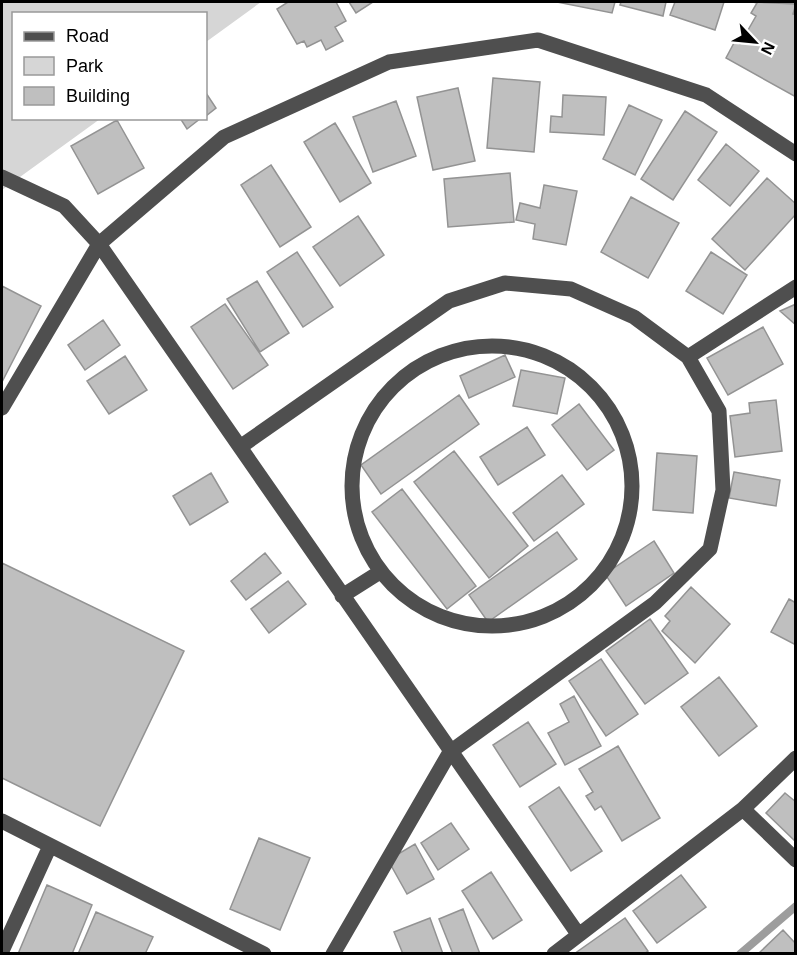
<svg xmlns="http://www.w3.org/2000/svg" width="797" height="955" viewBox="0 0 797 955" font-family="Helvetica,sans-serif">
<style>
.green{fill:#d6d6d6}
.lines{fill:none;stroke-linecap:round;stroke-linejoin:round}
.stream{stroke:#9d9d9d;stroke-width:8}
.building{fill:#bfbfbf;stroke:#939393;stroke-width:1.5}
.minor{stroke:#4f4f4f;stroke-width:15}
</style>
<rect width="100%" height="100%" fill="#fff"/>
<path class="green" d="M2 2H261L206 42V14H14V118L100 119 2 190Z"/>
<g class="lines">
<path class="stream" d="M740 954 796 906"/>
</g>
<path class="building" d="M288 2H336L346 21 335 27 343 41 326 50 321 40 307 47 304 41 297 44 277 9Z
M349 2H373L356 13Z
M557 2H615L612 13Z
M621 2H666L663 16 620 5Z
M675 2H724L715 30 670 15Z
M753 2 796 4 793 14 796 15V97L726 58 735 41 740 44 756 16 751 13 757 3Z
M493 78 540 82 534 152 487 148Z
M458 88 475 161 433 170 417 97Z
M206 93 216 108 206 116Z
M563 95 606 97 604 135 550 132 551 116 562 117Z
M396 101 416 156 373 172 353 117Z
M629 105 662 120 635 175 603 159Z
M685 111 717 132 673 200 641 179Z
M180 118H201L187 129Z
M117 120 144 168 98 194 71 146Z
M335 123 371 183 340 202 304 142Z
M726 144 759 171 730 206 698 180Z
M271 165 311 227 280 247 241 185Z
M510 173 514 222 448 227 444 179Z
M767 178 796 204V214L745 270 712 239Z
M544 185 577 191 566 245 533 239 535 224 516 220 520 203 540 208Z
M631 197 679 223 648 278 601 252Z
M358 216 384 255 340 286 313 247Z
M297 252 333 307 303 327 267 272Z
M711 252 747 275 723 314 686 291Z
M257 281 289 333 260 352 227 299Z
M2 286 41 306 2 382Z
M225 304 268 365 233 389 191 327Z
M796 304V325L780 311Z
M103 320 120 345 85 370 68 345Z
M763 327 783 364 728 395 707 358Z
M505 355 515 377 469 398 460 376Z
M125 356 147 390 109 414 87 381Z
M521 370 565 378 557 414 513 406Z
M459 395 479 424 381 494 361 465Z
M776 400 782 451 735 457 730 416 750 413 749 403Z
M579 404 614 450 587 470 552 425Z
M527 427 545 455 498 485 480 457Z
M454 451 528 546 489 578 414 482Z
M657 453 697 456 693 513 653 510Z
M734 472 780 480 776 506 729 498Z
M211 473 228 502 190 525 173 496Z
M562 475 584 504 534 541 513 513Z
M402 489 476 586 447 609 372 512Z
M557 532 577 559 488 622 469 595Z
M654 541 674 573 626 606 605 574Z
M265 553 281 573 246 600 231 581Z
M2 563 184 651 100 826 2 778Z
M288 581 306 604 269 633 251 609Z
M691 587 730 624 695 663 662 631 670 621 665 616Z
M789 599 796 603V645L771 632Z
M650 619 688 673 645 704 606 651Z
M601 659 638 714 606 736 569 681Z
M719 677 757 726 719 756 681 707Z
M574 696 601 746 565 765 548 733 569 722 560 704Z
M528 722 556 764 520 787 493 745Z
M618 746 660 818 622 841 601 806 595 810 586 796 593 792 579 769Z
M559 787 602 851 571 871 529 807Z
M785 793 796 802V842L766 813Z
M451 823 469 849 438 870 421 843Z
M259 838 310 858 280 930 230 909Z
M415 844 434 879 407 894 388 860Z
M491 872 522 920 493 939 462 891Z
M681 875 706 907 657 943 633 911Z
M47 885 92 905 72 954H18Z
M463 909 480 954H453L439 919Z
M96 912 153 937 145 954H78Z
M430 918 443 954H403L394 932Z
M625 918 648 951 644 954H574Z
M783 930 796 944V954H758Z"/>
<g class="lines">
<path class="minor" d="M2 177 64 206 99 244 578 934
M352 486a140 140 0 1 1 280 0a140 140 0 1 1-280 0Z
M688 357 796 287
M2 408 99 244 224 137 389 62 538 40 706 95 796 154
M240 447 449 301 505 283 571 289 634 317 688 357 719 411 723 490 710 549 655 603 450 752 333 954
M342 596 380 572
M743 809 796 860
M2 821 264 954
M2 951 50 846
M554 954 743 809 796 758"/>
</g>
<rect width="797" height="955" fill="none" stroke="#000000" stroke-width="6"/>
<rect x="12" y="12" width="195" height="108" fill="#ffffff" stroke="#999999" stroke-width="1.5"/>
<rect x="24" y="32" width="30" height="9" fill="#4f4f4f" stroke="#999999" stroke-width="1.5"/>
<text x="66" y="42" font-size="18" fill="#000000">Road</text>
<rect x="24" y="57" width="30" height="18" fill="#d6d6d6" stroke="#999999" stroke-width="1.5"/>
<text x="66" y="72" font-size="18" fill="#000000">Park</text>
<rect x="24" y="87" width="30" height="18" fill="#bfbfbf" stroke="#999999" stroke-width="1.5"/>
<text x="66" y="102" font-size="18" fill="#000000">Building</text>
<g transform="translate(755 42) rotate(116)" stroke="#ffffff" stroke-width="4.5" paint-order="stroke">
<path d="M0-4.5L10 22L0 15L-10 22Z" fill="#000000"/>
<text y="-9" font-size="16" font-weight="bold" text-anchor="middle" fill="#000000">N</text>
</g>
</svg>
